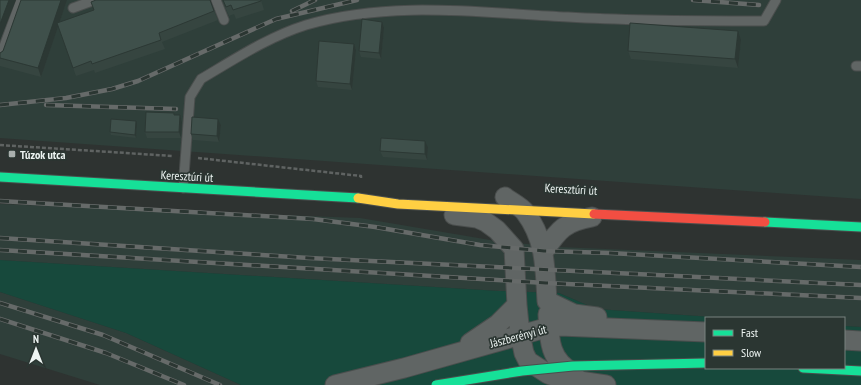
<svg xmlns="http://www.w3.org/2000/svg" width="861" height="385" viewBox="0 0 861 385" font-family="'PT Sans Narrow',sans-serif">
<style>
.built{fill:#2f3f3a}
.green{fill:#17493c}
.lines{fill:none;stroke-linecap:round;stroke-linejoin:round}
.lane-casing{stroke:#4a4e4d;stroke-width:11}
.street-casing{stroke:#4a4e4d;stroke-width:21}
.fast-casing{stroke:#4a4e4d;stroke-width:11}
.slow-casing{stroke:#4a4e4d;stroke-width:11}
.jam-casing{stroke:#4a4e4d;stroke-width:11}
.path{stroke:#5f6362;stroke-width:2.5;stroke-dasharray:4 2;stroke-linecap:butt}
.lane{stroke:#606564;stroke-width:9}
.street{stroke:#606564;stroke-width:19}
.fast{stroke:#16e098;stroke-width:9}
.slow{stroke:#ffcf43;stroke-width:9}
.jam{stroke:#f24e42;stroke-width:9}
.rail-casing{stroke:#666a69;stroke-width:4.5}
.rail{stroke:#2b3632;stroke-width:3;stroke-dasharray:9;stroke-linecap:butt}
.fast-bridge-casing{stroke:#4a4e4d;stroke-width:11;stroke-linecap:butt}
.fast-bridge{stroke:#16e098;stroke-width:9}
.wall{fill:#364540}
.shaded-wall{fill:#2c3834}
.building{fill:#3f504b;stroke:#2c3834}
.poi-dot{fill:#aab0ae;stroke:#2b3632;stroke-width:1.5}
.labels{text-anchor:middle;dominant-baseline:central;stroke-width:3.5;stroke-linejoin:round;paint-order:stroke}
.poi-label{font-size:12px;font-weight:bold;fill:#edf4f2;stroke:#2b3632;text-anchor:start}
.street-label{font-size:12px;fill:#edf4f2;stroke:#2b3632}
</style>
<rect width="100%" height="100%" fill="#2e3331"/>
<path class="built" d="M0 0H861V199L0 138Z
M0 204 360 218 496 241 559 247 861 260V327L844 326V318H727L596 309 559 293 499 291 0 260Z
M0 292 126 333 241 385H100L0 354Z"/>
<path class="green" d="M0 260 499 291 559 293 596 309 727 318H706V368H844V326L861 327V385H241L126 333 0 292Z"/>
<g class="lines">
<defs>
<path id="lane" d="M216 0 224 20
M73 8 95 0
M0 57 21 0
M856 66H861
M183 188 190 97 201 79C235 59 268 37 306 25 390 0 482 13 568 17 633 21 699 21 764 21L776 0"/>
<path id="street" d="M505 197C511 202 520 206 525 212 546 240 545 268 547 301L574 314 597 317
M454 215 477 218 486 222 497 230 514 249 517 305 520 334 524 353 528 361 548 374 559 378 606 385
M544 251C559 229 565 222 592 217
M548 314C549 338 549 361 574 373
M844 340 861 341
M470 343 498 324 517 305
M335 385 404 368 549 327 560 326 706 332"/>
<path id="fast" d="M0 177 358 198
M765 222 861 227
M803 368 861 371"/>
<path id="slow" d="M358 198 398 204 594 214"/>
<path id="jam" d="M594 214 765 222"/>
</defs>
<use href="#lane" class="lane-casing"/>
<use href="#street" class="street-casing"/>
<use href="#fast" class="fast-casing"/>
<use href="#slow" class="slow-casing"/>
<use href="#jam" class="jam-casing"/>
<path class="path" d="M0 145 173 156
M198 158 361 176V179"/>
<use href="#lane" class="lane"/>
<use href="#street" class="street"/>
<use href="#fast" class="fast"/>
<use href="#slow" class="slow"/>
<use href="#jam" class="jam"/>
<defs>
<path id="rail" d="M693 0 759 5
M292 11 315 0
M0 105 66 98 112 89 138 81 276 19 357 0
M46 105 176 109
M0 201 313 219 375 227 480 245 544 251 610 253 861 267
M0 238 309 258 861 285
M0 250 546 283 861 298
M0 303 103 335 220 385
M0 319 106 353 184 385"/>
</defs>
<use href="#rail" class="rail-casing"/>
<use href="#rail" class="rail"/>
<defs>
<path id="fast-bridge" d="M436 385 522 371 573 366 706 363"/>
</defs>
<use href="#fast-bridge" class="fast-bridge-casing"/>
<use href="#fast-bridge" class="fast-bridge"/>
</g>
<path class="wall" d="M67 0 59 23 94 10 210 2 218 20 162 42 165 49 95 73 94 70 76 76 58 26 41 77 0 66V53Z
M222 0H261L264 10 236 19 234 14 229 16Z
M384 28 381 59 361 57 359 51Z
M741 40 738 68 631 59 628 51Z
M354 44 356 50 352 90 318 87 316 81Z
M174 113 175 115H180L182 122 181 138H147L145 132Z
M218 119 221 125 219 142 193 140 191 134Z
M137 124 136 138 111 135 110 132Z
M425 141 428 147 427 160 383 157 380 151Z"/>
<path class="shaded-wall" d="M9 0H16L0 40V24Z
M61 0H67L41 77 38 68Z
M382 22 384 28 381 59 379 53Z
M738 31 741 40 738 68 735 59Z
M354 44 356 50 352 90 350 84Z
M180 115 182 122 181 138 179 132Z
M218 119 221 125 219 142 217 136Z
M136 121 137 124 136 138 135 135Z
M425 141 428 147 427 160 425 154Z"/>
<path class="building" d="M0 0H9L0 24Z
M21 0H61L38 68 0 58V53L3 51Z
M96 0H210L214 11 159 33 161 40 92 64 91 61 73 68 57 23 94 10 91 2Z
M223 0H261V1L233 10 231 5 226 7Z
M362 19 382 22 379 53 359 51Z
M630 23 738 31 735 59 628 51Z
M319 41 354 44 350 84 316 81Z
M146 112 174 113V115H180L179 132H145Z
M192 117 218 119 217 136 191 134Z
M111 119 136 121 135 135 110 132Z
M381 138 425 141V154L380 151Z"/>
<rect class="poi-dot" x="8" y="150" width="8" height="8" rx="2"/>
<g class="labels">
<g class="poi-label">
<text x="20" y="154">Túzok utca</text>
</g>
<g class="street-label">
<text transform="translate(187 176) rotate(3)">Keresztúri út</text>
<text transform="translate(571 189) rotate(3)">Keresztúri út</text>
<text transform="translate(518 336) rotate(-15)">Jászberényi út</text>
</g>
</g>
<rect x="705" y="317" width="140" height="52" fill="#2b3632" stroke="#79827f"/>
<rect x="713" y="330" width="20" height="6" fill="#16e098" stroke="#79827f"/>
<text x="741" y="337" font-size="12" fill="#edf4f2">Fast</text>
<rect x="713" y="350" width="20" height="6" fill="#ffcf43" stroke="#79827f"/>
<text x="741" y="357" font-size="12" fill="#edf4f2">Slow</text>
<g transform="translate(36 349)" stroke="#2b3632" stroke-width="3" paint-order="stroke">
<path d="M0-3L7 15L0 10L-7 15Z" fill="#edf4f2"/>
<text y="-6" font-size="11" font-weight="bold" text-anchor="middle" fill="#edf4f2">N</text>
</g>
</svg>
